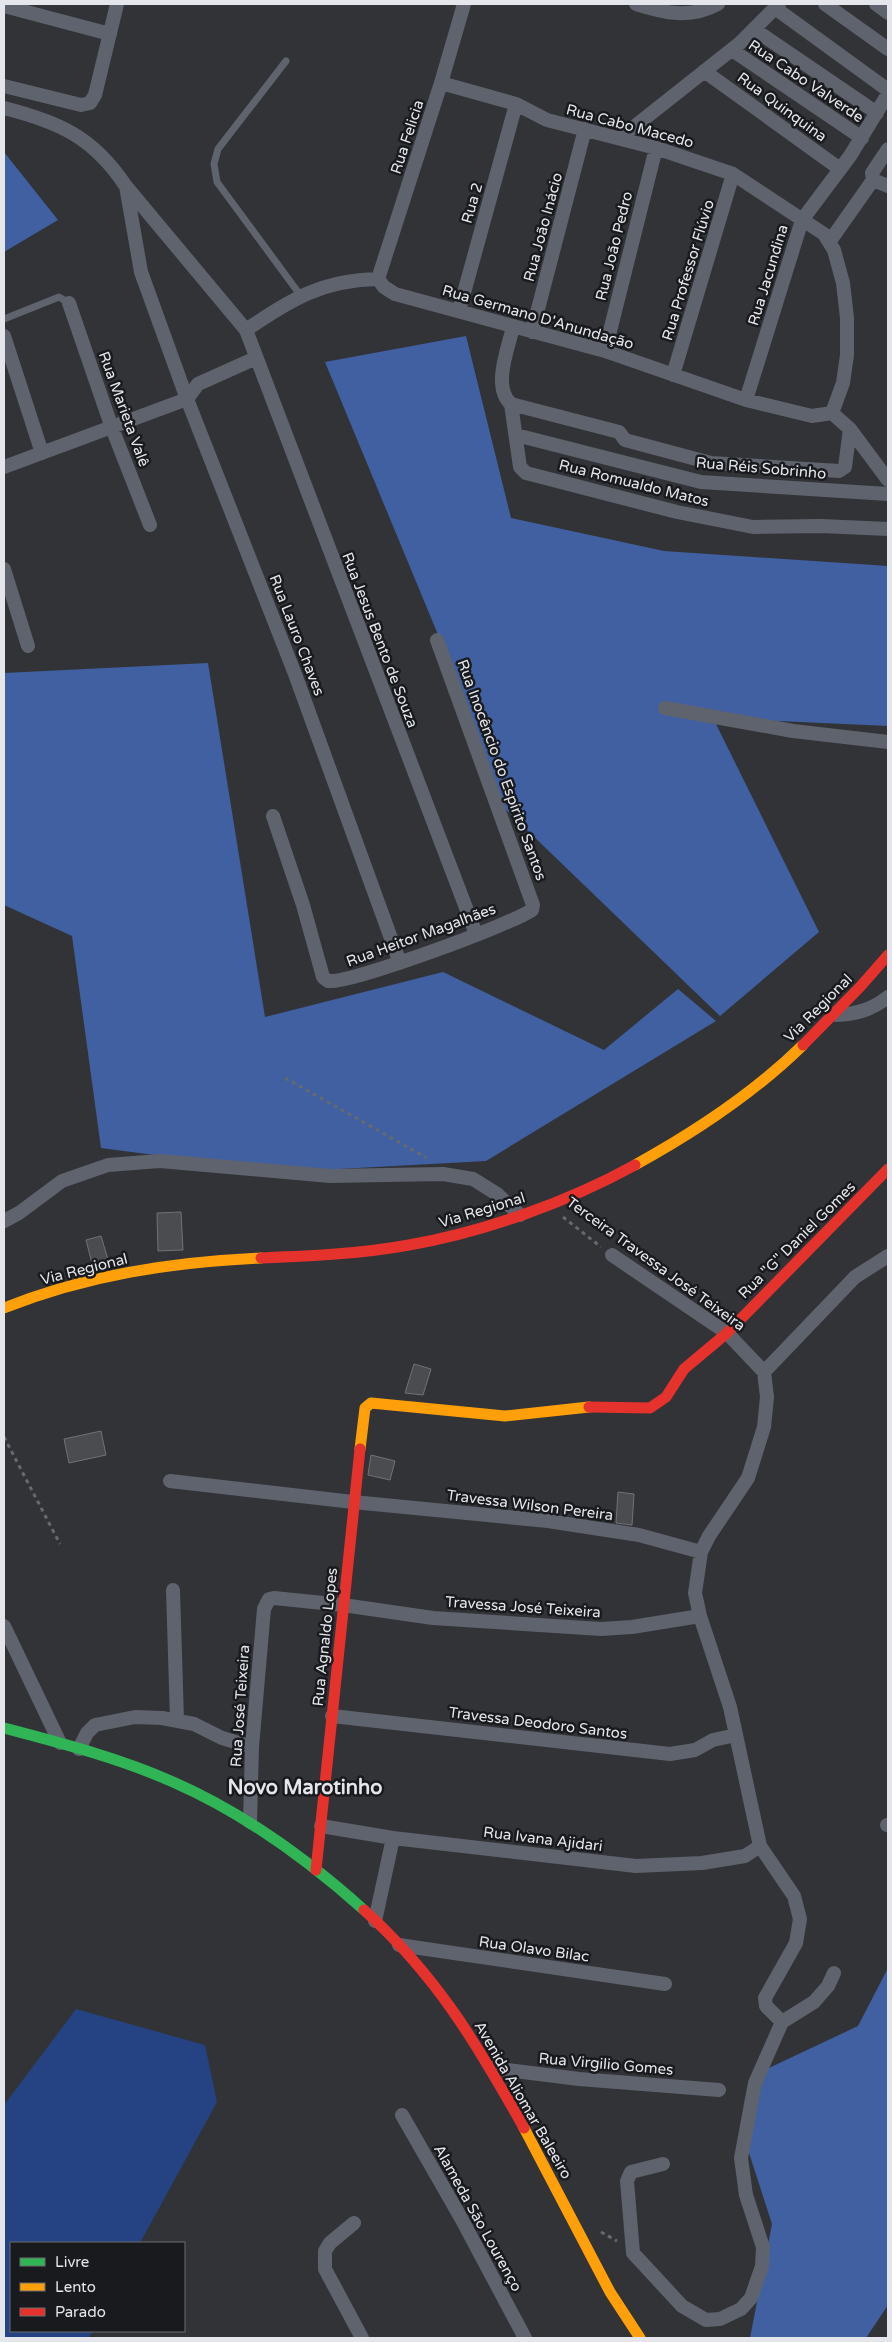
<svg xmlns="http://www.w3.org/2000/svg" width="892" height="2342" viewBox="0 0 892 2342" font-family="'Varela Round',sans-serif">
<style>
.forest{fill:#4160a1}
.water{fill:#254282}
.building{fill:#4a4c4f;stroke:#707275}
.lines{fill:none;stroke-linecap:round;stroke-linejoin:round}
.path{stroke:#656970;stroke-width:3;stroke-dasharray:4 4;stroke-linecap:butt}
.lane{stroke:#5f636d;stroke-width:7}
.street{stroke:#5f636d;stroke-width:14}
.fast{stroke:#30b455;stroke-width:11}
.slow{stroke:#ff9f0a;stroke-width:11}
.jam{stroke:#e5322d;stroke-width:11}
.labels{text-anchor:middle;dominant-baseline:central;stroke-width:5;stroke-linejoin:round;paint-order:stroke}
.street-label{font-size:15px;fill:#e4e6eb;stroke:#181a1d}
.district-label{font-size:20px;font-weight:bold;fill:#e4e6eb;stroke:#181a1d}
</style>
<rect width="100%" height="100%" fill="#313337"/>
<path class="forest" d="M4 152 58 220 4 252Z
M466 336 511 518 664 551 888 566V726L713 718 819 932 720 1016 502 806 439 637 325 362Z
M208 663 265 1017 443 972 604 1050 678 989 716 1021 486 1161 284 1172 101 1148 72 936 4 905V673Z
M888 1968V2305L866 2338H750L772 2224 741 2128 754 2075 858 2026Z"/>
<path class="water" d="M76 2009 205 2045 217 2102 140 2243H11V2331H93L89 2338H4V2105Z"/>
<path class="building" d="M181 1212 183 1250 158 1251 157 1213Z
M101 1236 109 1263 93 1267 86 1240Z
M414 1364 431 1369 423 1395 405 1393Z
M101 1431 106 1455 69 1463 64 1439Z
M371 1455 395 1461 390 1480 368 1475Z
M618 1492 634 1494 632 1525 616 1523Z"/>
<g class="lines">
<path class="path" d="M285 1078 427 1158
M563 1217 601 1247
M4 1437 60 1544
M601 2232 617 2241"/>
<path class="lane" d="M286 61 218 149 214 164 217 182 301 296
M4 319 59 297 69 303"/>
<path class="street" d="M636 4C664 13 691 19 718 4
M825 4 888 49
M876 4 888 13
M4 6 110 34
M775 8 888 90
M755 30 877 113
M732 50 862 138
M704 71 840 169
M441 83 516 104 547 120 656 148 733 174 824 234 834 250 843 283 847 318V355L843 383 832 413
M4 86 81 105 90 103 95 95 117 4
M4 108C59 122 93 137 125 185L246 330 476 934
M620 138 740 43 779 4
M873 180 888 186
M126 186 141 272 187 399 295 674 400 963
M830 241 873 180 872 173 888 149
M378 279 384 287 395 294 605 351 746 400 812 416 832 413
M378 279 441 83 464 4
M69 303 112 428 150 525
M459 311 516 104
M513 327C508 349 492 387 511 404L520 467 526 473 677 512 753 527 821 526 888 529
M246 330C291 299 323 280 378 279
M532 332 585 129
M4 336 42 453
M605 351 656 148
M673 375 733 174
M187 399 198 384 256 358
M746 400 802 220 850 156 888 94
M511 404 619 432 625 440 711 463 839 471 845 467 850 429
M832 413 850 429 888 480
M516 435 701 482 888 494
M4 467 187 399
M4 569 28 646
M665 708 793 731 888 742
M273 816 303 905 323 977 328 981C350 984 512 924 532 910L533 905 437 640
M836 1015C857 1014 871 1010 888 997
M4 1221 19 1213 62 1181 108 1165 160 1161 330 1176 443 1174 473 1179 497 1194 520 1215
M612 1255 727 1333 764 1372 767 1397 764 1427 748 1478 709 1536 701 1552 695 1593 700 1616 730 1707 760 1846 794 1896 800 1919 796 1943 765 1998 766 2006 782 2022
M764 1372 855 1277 888 1256
M170 1481 353 1502 548 1521 639 1535 701 1552
M173 1590 177 1720
M4 1626 60 1743
M332 1716 670 1754 695 1750 713 1740 736 1735
M79 1749 87 1733 95 1725 135 1717 162 1718 194 1724 222 1738 252 1747
M250 1822 252 1747 264 1609 269 1599 274 1598 343 1605 433 1618 601 1629 632 1627 700 1616
M887 1825H888
M321 1826 393 1838 636 1866 702 1863 745 1856 760 1846
M375 1921 393 1838
M399 1945 665 1984
M491 2068 579 2079 719 2090
M402 2115 461 2218 525 2338
M663 2164 631 2172 627 2181 633 2253 682 2306 706 2320 720 2319 741 2309 751 2298 762 2266 763 2247 746 2195 741 2158 755 2083 782 2022 814 2002 828 1986 834 1973
M354 2223 330 2243 325 2251V2269L362 2338"/>
<path class="fast" d="M4 1728C61 1743 119 1758 173 1782 244 1813 307 1859 364 1910"/>
<path class="slow" d="M635 1165C695 1132 754 1093 803 1045
M4 1308C87 1275 172 1262 261 1258
M360 1449 365 1408 371 1403 505 1416 589 1407
M524 2128 610 2292 640 2338"/>
<path class="jam" d="M803 1045 860 987 888 955
M261 1258C310 1256 360 1254 409 1245 484 1232 568 1202 635 1165
M589 1407 650 1408 666 1397 684 1369 727 1333 888 1169
M316 1870 360 1449
M364 1910C437 1976 477 2044 524 2128"/>
</g>
<g class="labels">
<g class="street-label">
<text transform="translate(806 81) rotate(34)">Rua Cabo Valverde</text>
<text transform="translate(782 107) rotate(36)">Rua Quinquina</text>
<text transform="translate(630 126) rotate(15)">Rua Cabo Macedo</text>
<text transform="translate(407 137) rotate(-72)">Rua Felicia</text>
<text transform="translate(472 203) rotate(-74)">Rua 2</text>
<text transform="translate(543 227) rotate(-75)">Rua João Inácio</text>
<text transform="translate(614 246) rotate(-76)">Rua João Pedro</text>
<text transform="translate(688 270) rotate(-73)">Rua Professor Flúvio</text>
<text transform="translate(768 275) rotate(-73)">Rua Jacundina</text>
<text transform="translate(538 317) rotate(16)">Rua Germano D'Anundação</text>
<text transform="translate(124 409) rotate(70)">Rua Marieta Valê</text>
<text transform="translate(761 468) rotate(5)">Rua Réis Sobrinho</text>
<text transform="translate(634 483) rotate(14)">Rua Romualdo Matos</text>
<text transform="translate(297 635) rotate(69)">Rua Lauro Chaves</text>
<text transform="translate(380 640) rotate(69)">Rua Jesus Bento de Souza</text>
<text transform="translate(502 770) rotate(70)">Rua Inocêncio do Espírito Santos</text>
<text transform="translate(421 935) rotate(-20)">Rua Heitor Magalhães</text>
<text transform="translate(818 1008) rotate(-45)">Via Regional</text>
<text transform="translate(482 1210) rotate(-17)">Via Regional</text>
<text transform="translate(797 1240) rotate(-45)">Rua "G" Daniel Gomes</text>
<text transform="translate(656 1264) rotate(36)">Terceira Travessa José Teixeira</text>
<text transform="translate(84 1269) rotate(-14)">Via Regional</text>
<text transform="translate(530 1505) rotate(7)">Travessa Wilson Pereira</text>
<text transform="translate(523 1607) rotate(4)">Travessa José Teixeira</text>
<text transform="translate(325 1637) rotate(-84)">Rua Agnaldo Lopes</text>
<text transform="translate(240 1706) rotate(-86)">Rua José Teixeira</text>
<text transform="translate(538 1723) rotate(7)">Travessa Deodoro Santos</text>
<text transform="translate(543 1839) rotate(7)">Rua Ivana Ajidari</text>
<text transform="translate(534 1949) rotate(8)">Rua Olavo Bilac</text>
<text transform="translate(606 2064) rotate(5)">Rua Virgilio Gomes</text>
<text transform="translate(523 2100) rotate(60)">Avenida Aliomar Baleeiro</text>
<text transform="translate(478 2218) rotate(61)">Alameda São Lourenço</text>
</g>
<g class="district-label">
<text x="305" y="1788">Novo Marotinho</text>
</g>
</g>
<rect width="892" height="2342" fill="none" stroke="#e4e6eb" stroke-width="10"/>
<rect x="10" y="2242" width="175" height="90" fill="#181a1d" stroke="#6a6c6f"/>
<rect x="20" y="2258" width="25" height="8" fill="#30b455" stroke="#6a6c6f"/>
<text x="55" y="2267" font-size="15" fill="#e4e6eb">Livre</text>
<rect x="20" y="2283" width="25" height="8" fill="#ff9f0a" stroke="#6a6c6f"/>
<text x="55" y="2292" font-size="15" fill="#e4e6eb">Lento</text>
<rect x="20" y="2308" width="25" height="8" fill="#e5322d" stroke="#6a6c6f"/>
<text x="55" y="2317" font-size="15" fill="#e4e6eb">Parado</text>
</svg>
